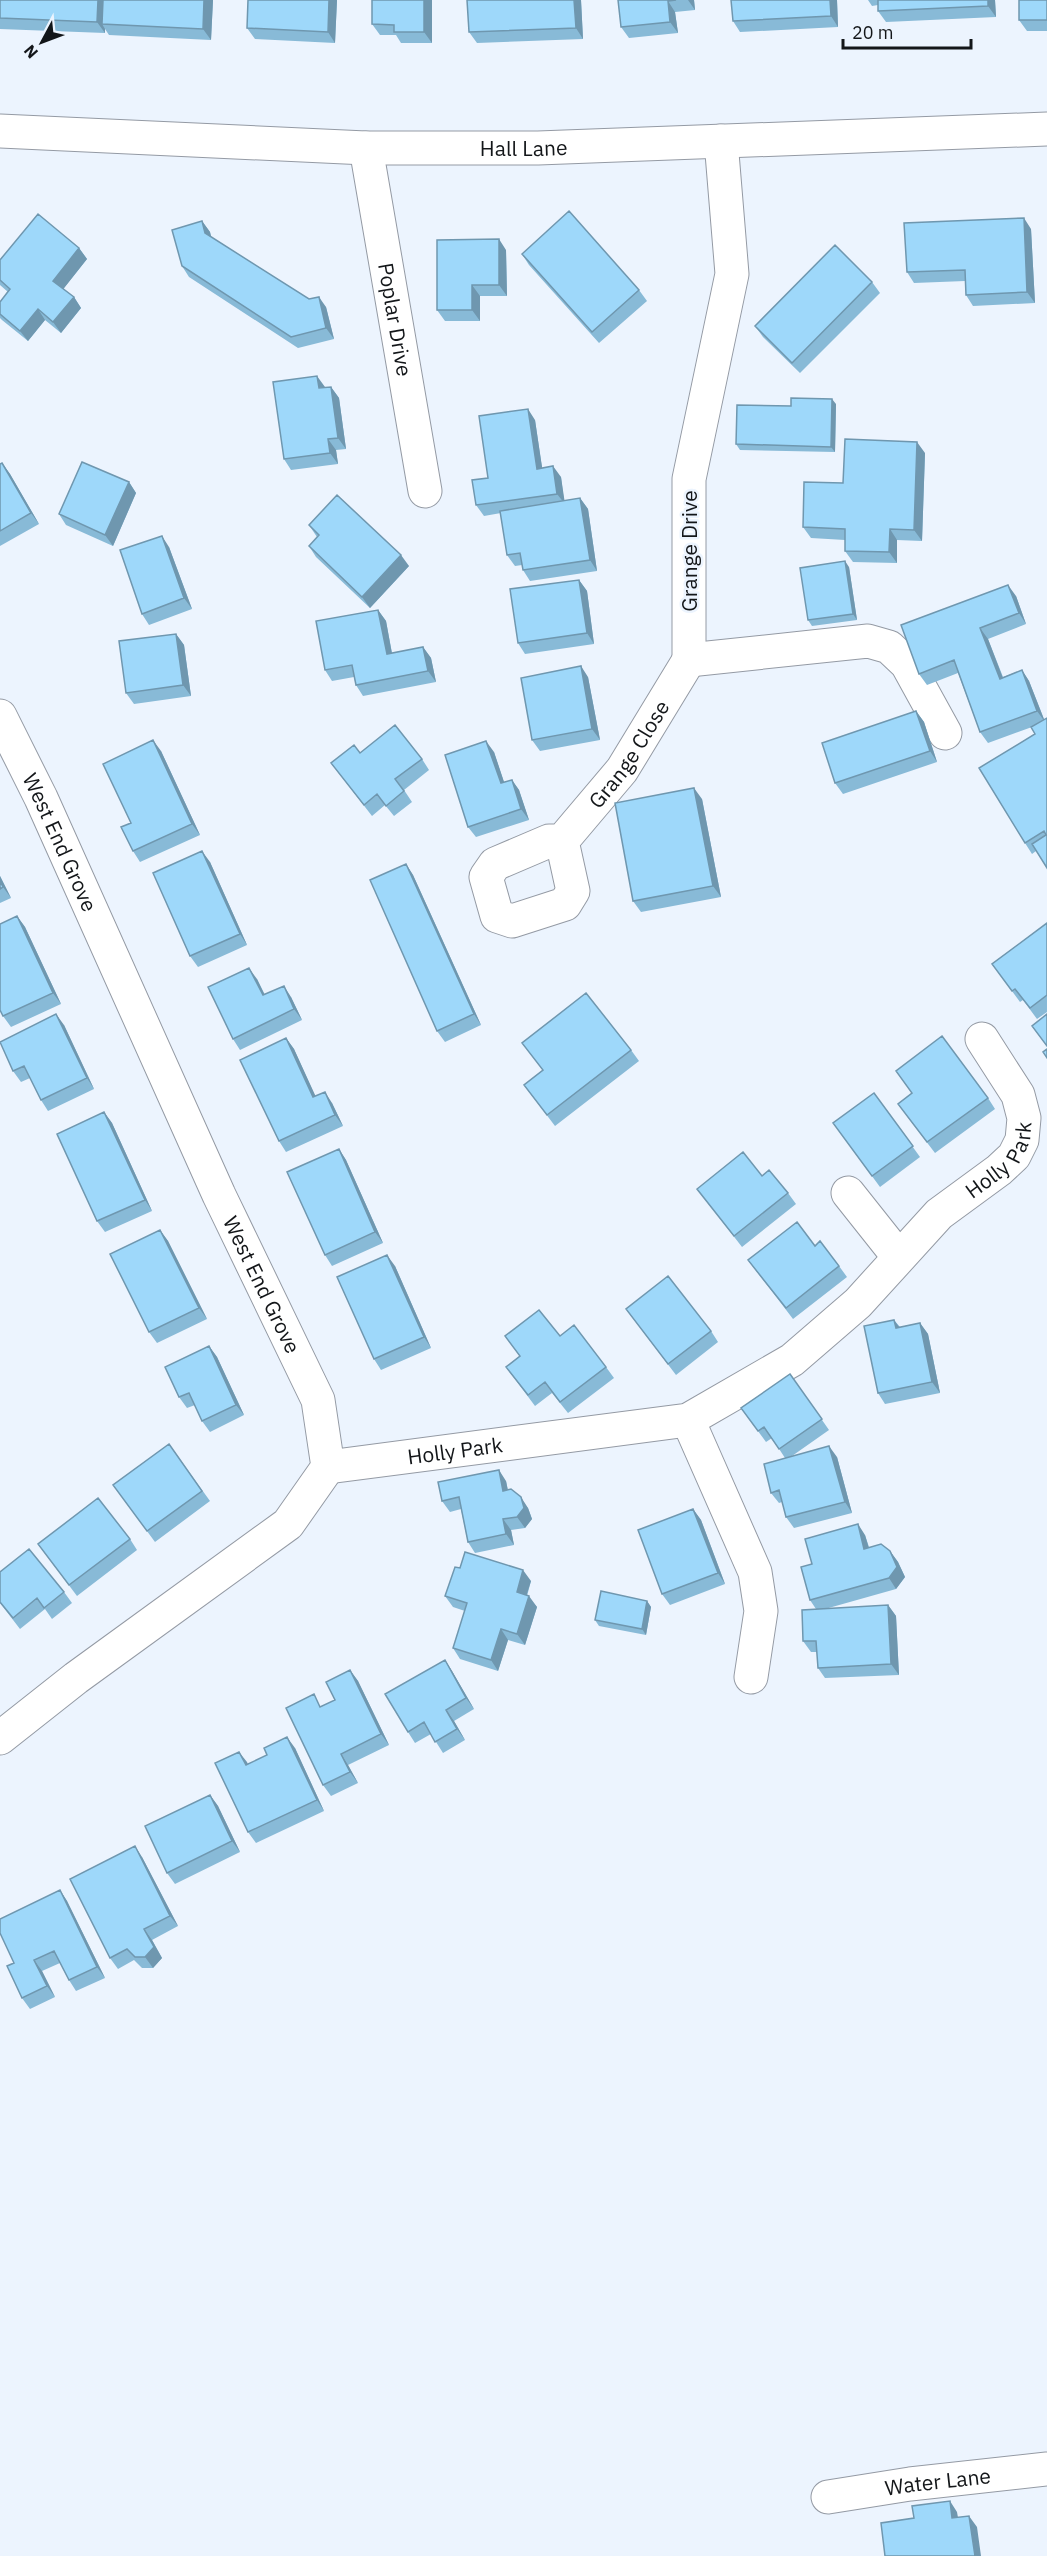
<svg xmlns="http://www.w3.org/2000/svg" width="1047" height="2556" viewBox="0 0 1047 2556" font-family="'IBM Plex Sans',sans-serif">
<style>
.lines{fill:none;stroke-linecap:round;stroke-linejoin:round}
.minor-casing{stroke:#949aa4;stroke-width:35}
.minor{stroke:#fff;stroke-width:33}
.wall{fill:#88bad7}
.shaded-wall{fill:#6f97af}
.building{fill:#9ed8fa;stroke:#6f97af;stroke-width:1.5}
.labels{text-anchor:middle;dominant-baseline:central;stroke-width:5;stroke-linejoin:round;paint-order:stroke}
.street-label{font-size:21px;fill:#131619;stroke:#ecf4fe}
</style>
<rect width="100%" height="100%" fill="#ecf4fe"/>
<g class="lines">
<defs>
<g id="minor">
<path id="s1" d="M0 131 366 148H538L1047 129"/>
<path id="s2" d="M366 148 425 491"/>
<path d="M689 660V479L732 274 721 141"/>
<path d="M689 660 868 641 889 647 907 664 945 733"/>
<path id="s3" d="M0 716 41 798 219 1195 318 1400 328 1467 288 1524 76 1678 0 1738"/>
<path id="s4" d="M562 841H549L495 864 486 877 497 916 512 921 565 904 573 891 562 841 622 770 689 660"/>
<path d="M848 1193 898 1256"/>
<path d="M688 1420 755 1572 761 1611 751 1677"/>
<path id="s5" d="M328 1467 688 1420 792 1360 858 1303 939 1214 999 1170 1014 1156 1022 1140 1024 1118 1018 1095 982 1039"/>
<path id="s6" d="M828 2497 910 2484 1047 2469"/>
</g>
</defs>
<use href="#minor" class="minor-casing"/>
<use href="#minor" class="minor"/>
</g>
<path class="wall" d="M0 0H213L211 40 109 35 105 29V33L0 29Z
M337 0 335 43 255 39 247 28Z
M372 0H432V43H401L396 35H380L372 24Z
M581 0 583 39 477 43 469 32Z
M618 0H694L695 10 675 12 678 33 629 38 621 27Z
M837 0 838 27 740 32 733 21Z
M868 0H995L996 17 886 22 878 11V5L872 6Z
M1047 0V31H1027L1019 20Z
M202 221 210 232 211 237 309 299 326 307 334 339 298 348 189 277 182 266Z
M1031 229 1035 303 973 306 966 295 965 281 914 283 907 272Z
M79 248 87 259 63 289 74 297 81 308 61 333 45 320 28 341 2 320 0 318V302L8 292 0 285V260Z
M506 250 507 296H480V321H445L437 310Z
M522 254 639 290 647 301 599 343 529 265Z
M872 282 880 293 800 373 763 337 755 326Z
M331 387 339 398 346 449 336 450 338 464 291 470 284 459 325 388Z
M836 404 835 452 740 450 736 444 791 406Z
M535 420 542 468 561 477 564 501 580 498 588 509 597 571 530 581 523 570 522 565 515 566 507 555 501 513 484 516 476 505 488 478Z
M925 453 922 541 897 540V563L853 562 845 551V540L811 538 803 527 843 483Z
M2 463 10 474 39 524 0 546V464Z
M129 482 136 493 113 546 66 525 59 514Z
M309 525 409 566 370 608 316 557 309 546 317 537Z
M169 547 192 609 149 625 142 614Z
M849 567 857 620 812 626 808 620Z
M579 580 587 591 594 644 525 654 518 643Z
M1016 596 1026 624 988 639 1003 677 1022 670 1029 681 1044 719 1047 868 1036 851 1032 854 1025 843 1035 734 1032 727 988 743 980 732 958 673 927 685 919 674Z
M378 610 386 621 392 653 423 647 431 658 436 682 363 696 356 685 354 677 332 681 325 670Z
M176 634 184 645 191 696 134 704 126 693Z
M588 677 600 740 540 751 532 740Z
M916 711 924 722 937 762 843 794 835 783Z
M161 751 200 835 140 862 133 851 131 823Z
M494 752 504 782 512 780 519 790 529 820 476 837 468 827Z
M360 753 422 759 429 770 404 790 412 802 394 816 385 805 372 816 331 763Z
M702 799 721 897 641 912 633 901Z
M210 862 247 945 198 967 190 956Z
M406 864 413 875 481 1025 445 1042 437 1031Z
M0 876 11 898 0 903Z
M17 916 25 927 61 1004 11 1027 3 1016Z
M1047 923V1012L1037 1019 1023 1000 1020 1002 992 964Z
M257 979 265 995 291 997 302 1020 240 1050 233 1039Z
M64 1025 94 1089 48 1111 41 1100 30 1078 21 1082 13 1071Z
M286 1038 294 1049 315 1096 332 1103 343 1126 286 1152 279 1141Z
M522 1043 631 1050 639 1061 555 1126 524 1085 543 1070Z
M874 1093 920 1157 880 1187 841 1134Z
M988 1098 995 1109 935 1153 906 1115Z
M104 1112 112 1123 152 1211 105 1232 97 1221Z
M339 1149 346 1160 383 1243 332 1266 325 1255Z
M762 1176 788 1193 796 1204 742 1247 697 1189Z
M160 1230 168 1241 207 1319 157 1343 149 1332Z
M815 1246 839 1266 847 1277 793 1319 748 1260Z
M395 1266 431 1348 381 1370 374 1359Z
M626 1309 711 1331 718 1342 676 1375Z
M894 1320 900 1327 920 1323 928 1334 940 1393 885 1404 878 1393Z
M505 1336H560L606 1367 614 1378 568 1413 552 1393 535 1406 506 1367 520 1356Z
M209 1346 217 1357 244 1415 210 1432 202 1421 195 1405 187 1408 179 1397Z
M790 1374 829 1430 792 1456 837 1457 852 1513 794 1528 786 1517 782 1502 779 1503 771 1493 785 1458 772 1438 766 1442 741 1408Z
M169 1444 210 1501 155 1542 113 1485Z
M506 1481 508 1490 528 1508 532 1519 525 1528 511 1530 514 1545 475 1553 468 1542 461 1509 450 1512 442 1501Z
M693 1509 701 1520 725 1584 670 1605 662 1594Z
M865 1535 869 1547 890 1551 898 1562 905 1577 896 1589 825 1609 888 1605 896 1616 899 1675 825 1678 818 1668 817 1652H811L803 1641 816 1609 810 1600 812 1564Z
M130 1539 137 1550 77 1596 38 1544Z
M460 1568 531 1581 527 1596 537 1607 525 1645 508 1640 498 1671 460 1659 453 1648 465 1611 453 1607 445 1596Z
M0 1572 64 1592 72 1603 52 1619 45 1609 20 1629 0 1603Z
M647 1601 651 1607 646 1635 599 1626 595 1620Z
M445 1660 452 1671 474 1709 454 1721 465 1740 443 1753 431 1734 415 1743 408 1732Z
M350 1670 358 1681 389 1745 348 1765 358 1783 331 1796 323 1785 322 1706 335 1700Z
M295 1748 324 1811 256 1843 248 1832V1764Z
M210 1795 218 1806 240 1852 175 1884 167 1873Z
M142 1857 178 1926 152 1940 162 1958 153 1968H142L134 1960 118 1969 110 1958Z
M60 1890 67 1901 105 1978 76 1991 69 1980 60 1963 42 1971 55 1997 30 2009 22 1998 14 1963Z"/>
<path class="shaded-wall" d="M98 0H106L102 24 105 29V33L97 22Z
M204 0H213L211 40 203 29Z
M329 0H337L335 43 328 32Z
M424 0H432V43L424 32Z
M574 0H581L583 39 576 28Z
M688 0H694L695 10Z
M830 0H837L838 27 831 16Z
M988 0H995L996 17 988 6Z
M668 1 675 12 678 33 670 22Z
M1024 218 1031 229 1035 303 1027 292Z
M202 221 210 232 213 244 205 233Z
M499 239 506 250 507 296 499 285Z
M79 248 87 259 61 292 53 281Z
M472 285 480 296V321L472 310Z
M74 297 81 308 61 333 53 322Z
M319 297 326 307 334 339 326 328Z
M38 309 45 320 28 341 20 331Z
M317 376 325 387 319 388Z
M331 387 339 398 346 449 338 438Z
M832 399 836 404 835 452 831 447Z
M528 409 535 420 544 480 537 469Z
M328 439 336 450 338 464 330 453Z
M917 442 925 453 922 541 914 530Z
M2 463 10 474 39 524 31 513Z
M553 466 561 477 565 504 557 494Z
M129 482 136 493 113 546 105 535Z
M580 498 588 509 597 571 590 560Z
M890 529 897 540V563L889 552Z
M162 536 169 547 192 609 184 598Z
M401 555 409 566 370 608 362 597Z
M845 561 849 567 857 620 853 614Z
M579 580 587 591 594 644 587 633Z
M1008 585 1016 596 1026 624 1019 613Z
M378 610 386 621 394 665 387 654Z
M980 628 988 639 1007 689 1000 679Z
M176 634 184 645 191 696 183 685Z
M423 647 431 658 436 682 428 671Z
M581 666 588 677 600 740 592 729Z
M1022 670 1029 681 1045 722 1037 711Z
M916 711 924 722 937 762 930 751Z
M153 740 161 751 200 835 192 824Z
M486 741 494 752 508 794 501 783Z
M512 780 519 790 529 820 521 809Z
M694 788 702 799 721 897 713 886Z
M202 851 210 862 247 945 240 934Z
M406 864 413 875 481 1025 474 1014Z
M0 876 11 898 3 887 0 881Z
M17 916 25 927 61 1004 53 993Z
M249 968 257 979 270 1006 263 995Z
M284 986 291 997 302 1020 294 1009Z
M56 1014 64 1025 94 1089 87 1078Z
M286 1038 294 1049 321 1108 313 1097Z
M325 1092 332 1103 343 1126 335 1115Z
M104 1112 112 1123 152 1211 145 1200Z
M339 1149 346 1160 383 1243 375 1232Z
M160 1230 168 1241 207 1319 199 1308Z
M387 1255 395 1266 431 1348 424 1337Z
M894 1320 902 1331 896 1328Z
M920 1323 928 1334 940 1393 932 1382Z
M209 1346 217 1357 244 1415 236 1405Z
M829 1446 837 1457 852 1513 845 1502Z
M499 1470 506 1481 510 1502 503 1491Z
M521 1497 528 1508 532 1519 525 1528 517 1517Z
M693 1509 701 1520 725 1584 718 1573Z
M503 1519 511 1530 514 1545 506 1534Z
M858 1524 865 1535 872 1559 864 1549Z
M890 1551 898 1562 905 1577 896 1589 889 1578Z
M523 1570 531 1581 524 1603 517 1592Z
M529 1596 537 1607 525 1645 517 1634Z
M647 1601 651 1607 646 1635 642 1629Z
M888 1605 896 1616 899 1675 891 1664Z
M501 1629 508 1640 498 1671 491 1660Z
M445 1660 452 1671 474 1709 466 1698Z
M350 1670 358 1681 389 1745 381 1734Z
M446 1710 454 1721 465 1740 457 1729Z
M287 1737 295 1748 324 1811 317 1800Z
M239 1752 247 1762 253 1776 246 1765Z
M341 1754 348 1765 358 1783 350 1772Z
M210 1795 218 1806 240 1852 232 1841Z
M135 1846 142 1857 178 1926 170 1916Z
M60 1890 67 1901 105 1978 97 1967Z
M144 1929 152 1940 162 1958 153 1968 145 1957Z
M34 1960 42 1971 55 1997 47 1986Z
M950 2501 957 2512 960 2529 952 2518Z
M969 2516 977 2527 981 2556H975Z"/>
<path class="building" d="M0 0H98L97 22 0 18Z
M103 0H204L203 29 102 24Z
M248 0H329L328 32 247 28Z
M372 0H424V32H394V25L372 24Z
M467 0H574L576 28 469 32Z
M618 0H676L668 1 670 22 621 27Z
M731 0H830L831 16 733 21Z
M878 0H988V6L878 11Z
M1019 0H1047V20H1019Z
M569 211 639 290 592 332 522 254Z
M38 214 79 248 53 281 74 297 53 322 38 309 20 331 0 314V302L10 289 0 280V260Z
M1024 218 1027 292 966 295 965 270 907 272 904 223Z
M202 221 205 233 309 299 319 297 326 328 291 337 182 266 172 230Z
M499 239V285H472V310H437V240Z
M835 245 872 282 792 363 755 326Z
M317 376 319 388 331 387 338 438 328 439 330 453 284 459 273 382Z
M791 398 832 399 831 447 736 444 737 405 791 406Z
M528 409 537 469 553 466 557 494 476 505 472 480 488 478 479 416Z
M845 439 917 442 914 530 890 529 889 552 845 551V529L803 527 804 482 843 483Z
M82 462 129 482 105 535 59 514Z
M2 463 31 513 0 531V464Z
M337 495 401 555 362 597 309 546 319 535 309 525Z
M580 498 590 560 523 570 520 553 507 555 500 511Z
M162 536 184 598 142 614 120 550Z
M845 561 853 614 808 620 800 568Z
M579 580 587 633 518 643 510 589Z
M1008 585 1019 613 980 628 1000 679 1022 670 1037 711 980 732 954 660 919 674 901 625Z
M378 610 387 654 423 647 428 671 356 685 352 665 325 670 316 621Z
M176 634 183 685 126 693 119 641Z
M581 666 592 729 532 740 521 678Z
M916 711 930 751 835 783 822 743Z
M1047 718V868L1032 844 1046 835 1044 831 1025 843 979 768 1035 734 1031 727Z
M395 725 422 759 395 779 404 791 386 806 377 794 364 805 331 763 354 745 360 753Z
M153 740 192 824 133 851 121 827 131 823 103 764Z
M486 741 501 783 512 780 521 809 468 827 445 755Z
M694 788 713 886 633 901 615 803Z
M202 851 240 934 190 956 153 873Z
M406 864 474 1014 437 1031 370 880Z
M0 881 3 887 0 889Z
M17 916 53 993 3 1016 0 1010V924Z
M1047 923V995L1030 1008 1015 989 1012 991 992 964Z
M249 968 263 995 284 986 294 1009 233 1039 208 987Z
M586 993 631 1050 547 1115 524 1085 543 1070 522 1043Z
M56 1014 87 1078 41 1100 24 1066 13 1071 0 1042Z
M1047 1014V1046L1032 1026Z
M942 1036 988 1098 927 1142 898 1104 912 1093 896 1071Z
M286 1038 313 1097 325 1092 335 1115 279 1141 240 1060Z
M1047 1049V1058L1043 1052Z
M874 1093 913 1146 872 1176 833 1123Z
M104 1112 145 1200 97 1221 57 1134Z
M339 1149 375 1232 325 1255 287 1172Z
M743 1152 762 1176 769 1170 788 1193 734 1236 697 1189Z
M797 1222 815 1246 820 1241 839 1266 786 1308 748 1260Z
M160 1230 199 1308 149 1332 110 1254Z
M387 1255 424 1337 374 1359 337 1277Z
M668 1276 711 1331 668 1364 626 1309Z
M539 1310 560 1336 574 1325 606 1367 560 1402 545 1382 528 1395 506 1367 520 1356 505 1336Z
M894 1320 896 1328 920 1323 932 1382 878 1393 864 1326Z
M209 1346 236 1405 202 1421 189 1393 179 1397 165 1367Z
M790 1374 822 1419 779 1449 764 1427 758 1431 741 1408Z
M169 1444 202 1491 147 1531 113 1485Z
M829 1446 845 1502 786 1517 779 1490 771 1493 764 1464Z
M499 1470 503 1491 511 1489 521 1497 524 1508 517 1517 503 1519 506 1534 468 1542 459 1497 442 1501 438 1482Z
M98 1498 130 1539 69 1585 38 1544Z
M693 1509 718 1573 662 1594 638 1530Z
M858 1524 864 1549 881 1544 890 1551 897 1567 889 1578 810 1600 801 1567 812 1564 805 1539Z
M29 1549 64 1592 44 1608 37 1598 13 1618 0 1602V1572Z
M465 1552 523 1570 517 1592 529 1596 517 1634 501 1629 491 1660 453 1648 467 1603 445 1596 455 1567 460 1568Z
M601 1591 647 1601 642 1629 595 1620Z
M888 1605 891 1664 818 1668 816 1641H803L802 1610Z
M445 1660 466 1698 446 1710 457 1729 435 1742 424 1722 408 1732 385 1694Z
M350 1670 381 1734 341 1754 350 1772 323 1785 286 1708 314 1694 320 1707 335 1700 326 1682Z
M287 1737 317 1800 248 1832 215 1763 239 1752 246 1765 267 1755 264 1748Z
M210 1795 232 1841 167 1873 145 1826Z
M135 1846 170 1916 144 1929 154 1947 145 1957H135L127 1949 110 1958 70 1879Z
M60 1890 97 1967 69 1980 54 1951 34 1960 47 1986 22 1998 7 1966 14 1963 0 1933V1919Z
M950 2501 952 2518 969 2516 975 2556H885L881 2523 914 2518 912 2506Z"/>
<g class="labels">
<g class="street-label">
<text stroke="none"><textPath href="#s1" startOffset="524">Hall Lane</textPath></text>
<text stroke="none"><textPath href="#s2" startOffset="174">Poplar Drive</textPath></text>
<text transform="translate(689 551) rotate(-90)">Grange Drive</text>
<text stroke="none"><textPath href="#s4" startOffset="376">Grange Close</textPath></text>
<text stroke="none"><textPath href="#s3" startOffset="140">West End Grove</textPath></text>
<text stroke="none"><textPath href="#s5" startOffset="774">Holly Park</textPath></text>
<text stroke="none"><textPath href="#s3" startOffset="626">West End Grove</textPath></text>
<text stroke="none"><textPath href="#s5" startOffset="128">Holly Park</textPath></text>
<text stroke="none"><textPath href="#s6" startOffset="111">Water Lane</textPath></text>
</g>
</g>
<g transform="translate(42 42) rotate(229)" stroke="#ecf4fe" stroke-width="4.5" paint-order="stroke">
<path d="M0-4.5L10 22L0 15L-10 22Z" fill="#131619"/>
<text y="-9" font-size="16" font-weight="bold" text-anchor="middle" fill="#131619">N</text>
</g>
<path d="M843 39v9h128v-9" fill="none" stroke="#131619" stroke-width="3"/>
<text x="852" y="39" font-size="18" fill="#131619" stroke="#ecf4fe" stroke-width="4.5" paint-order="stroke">20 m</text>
</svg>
